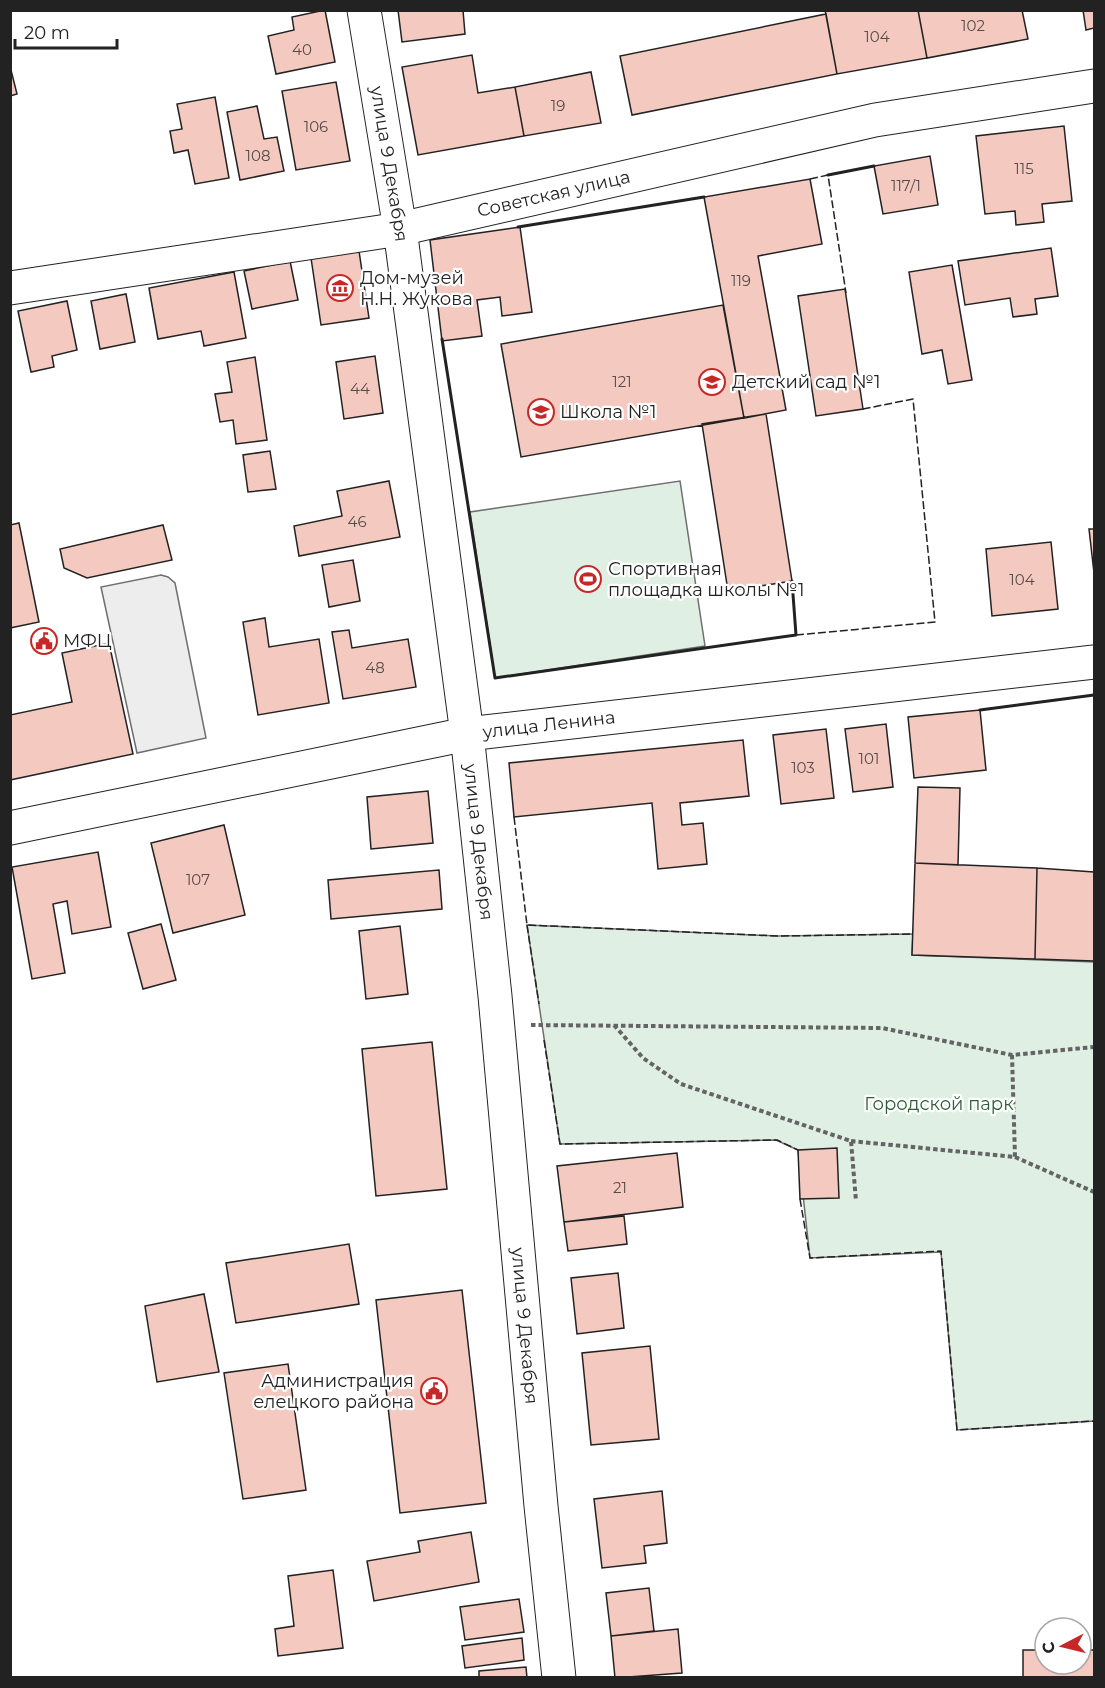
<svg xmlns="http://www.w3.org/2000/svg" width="1105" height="1688" viewBox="0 0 1105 1688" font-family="Montserrat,sans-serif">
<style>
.green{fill:#e0efe3;stroke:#6f6f6f;stroke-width:1.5}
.parking{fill:#ededed;stroke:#6f6f6f;stroke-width:1.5}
.building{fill:#f3c9c0;stroke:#222;stroke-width:1.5}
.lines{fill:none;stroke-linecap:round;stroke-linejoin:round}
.minor-casing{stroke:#222;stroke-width:35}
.major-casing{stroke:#222;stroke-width:35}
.path{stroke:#646464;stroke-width:4;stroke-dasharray:4.5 3;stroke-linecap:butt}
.minor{stroke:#fff;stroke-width:33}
.major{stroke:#fff;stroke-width:33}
.fence{stroke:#222;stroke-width:1.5;stroke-dasharray:8 3;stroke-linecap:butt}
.wall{stroke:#222;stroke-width:3}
.labels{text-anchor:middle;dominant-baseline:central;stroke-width:4.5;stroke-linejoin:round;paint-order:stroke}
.number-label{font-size:15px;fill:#564c4a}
.street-label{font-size:18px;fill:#222;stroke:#fff}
.poi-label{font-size:18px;fill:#222;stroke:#fff;text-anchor:start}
.park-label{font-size:18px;fill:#2f5e38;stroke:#fff}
</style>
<rect width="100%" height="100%" fill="#fff"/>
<path class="green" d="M680 481 705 646 495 678 470 512Z
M527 925 778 936 913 934 912 955 1094 962V1421L957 1430 941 1252 810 1258 798 1150 776 1140 560 1144Z"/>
<path class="parking" d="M161 575 168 577 175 583 206 738 137 753 101 587Z"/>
<path class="building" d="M325 10 335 62 276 74 268 36 294 30 292 17Z
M398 10H463L465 34 402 42Z
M825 10H918L927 58 837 74Z
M918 10H1022L1028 39 927 58Z
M1083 10H1094V28L1086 30Z
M826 14 837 74 632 115 620 56Z
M472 55 478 93 515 87 524 136 418 155 402 67Z
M10 66 17 94 10 96Z
M591 72 601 123 524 136 515 87Z
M336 82 350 161 296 170 282 91Z
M215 97 229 178 195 184 188 150 174 153 170 131 182 129 177 104Z
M257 106 264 139 277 137 284 171 240 180 227 112Z
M1064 126 1072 201 1042 204 1044 222 1016 225 1015 211 985 214 976 136Z
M930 156 938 205 883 214 874 166Z
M810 179 822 244 758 256 786 410 744 418 704 197Z
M520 227 532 312 502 316 500 297 477 300 482 336 442 341 430 240Z
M1051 248 1058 296 1035 299 1037 314 1013 317 1010 298 965 305 958 261Z
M359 251 369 318 321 325 311 258Z
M290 261 298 300 252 309 244 271Z
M952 265 972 380 948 384 942 350 922 354 909 272Z
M234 272 246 338 204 346 201 331 158 339 149 288Z
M845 289 863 409 816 416 798 296Z
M126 294 135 342 100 349 91 301Z
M67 301 77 350 52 356 54 367 31 372 18 311Z
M723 305 744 418 521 457 501 344Z
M375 356 383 413 344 419 336 362Z
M255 357 267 440 236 444 233 420 220 422 215 394 232 392 227 362Z
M766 414 792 581 728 591 702 424Z
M270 451 276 489 248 492 243 455Z
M389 481 400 537 299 556 294 526 342 516 337 491Z
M19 523 39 622 10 628V525Z
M163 525 172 560 87 578 64 568 60 549Z
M1089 529H1094V573Z
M1051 542 1058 609 992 616 986 549Z
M353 560 360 601 329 607 322 565Z
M265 618 269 647 319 639 329 703 258 715 243 622Z
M349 630 352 648 408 639 416 687 343 699 332 632Z
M109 643 133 754 10 780V715L72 702 62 653Z
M980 710 986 770 914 778 908 717Z
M886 724 893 787 853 792 845 729Z
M826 729 834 798 781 804 773 735Z
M743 740 749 796 680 803 682 825 703 823 707 864 658 869 652 803 514 817 509 763Z
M918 787 960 788 958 865 915 863Z
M428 791 433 843 371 849 367 797Z
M224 825 245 915 173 933 151 843Z
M98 852 111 927 72 934 67 901 53 904 65 973 32 979 12 867Z
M915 863 1037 868 1035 959 912 955Z
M1037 868 1094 872V961L1035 959Z
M439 870 442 909 331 919 328 880Z
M161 924 176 980 143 989 128 933Z
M400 926 408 994 366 999 359 931Z
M432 1042 447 1189 376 1196 362 1049Z
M837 1148 839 1198 800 1199 798 1150Z
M677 1153 683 1207 564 1222 557 1166Z
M624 1216 627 1244 568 1251 564 1222Z
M349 1244 359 1304 236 1323 226 1263Z
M618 1273 624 1328 577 1334 571 1278Z
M462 1290 486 1503 400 1513 376 1300Z
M204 1294 219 1372 157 1382 145 1306Z
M650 1346 659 1439 591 1445 582 1353Z
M288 1364 306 1490 243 1499 224 1373Z
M662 1491 667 1543 644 1546 646 1563 602 1568 594 1499Z
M471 1532 479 1582 374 1601 367 1561 420 1552 418 1541Z
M333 1570 343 1648 278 1656 275 1629 294 1626 288 1576Z
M649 1588 654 1631 611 1636 606 1593Z
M519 1599 524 1632 465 1640 460 1607Z
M678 1629 682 1673 615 1678 611 1636Z
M522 1638 524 1660 465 1668 462 1646Z
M1023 1650H1045V1664H1081V1650H1094V1678H1023Z
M526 1667 527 1678H479V1671Z"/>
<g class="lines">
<defs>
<g id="minor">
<path id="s1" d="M10 288 400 229 875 120 1094 86"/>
<path id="s2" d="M10 828 467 734 1094 662"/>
</g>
<g id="major">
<path id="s3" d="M364 10 400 229 467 734 495 996 541 1506 559 1678"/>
</g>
</defs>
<use href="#minor" class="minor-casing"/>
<use href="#major" class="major-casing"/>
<path class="path" d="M531 1025 882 1028 1012 1055 1094 1047
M614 1025 643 1058 681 1084 851 1141 856 1201
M851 1141 1015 1157 1012 1055
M1015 1157 1094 1192"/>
<use href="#minor" class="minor"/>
<use href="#major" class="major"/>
<path class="fence" d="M810 179 828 175 846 293
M796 635 935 622 913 399 863 409V406
M514 817 527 925 778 936 913 934
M527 925 539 1004
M544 1040 560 1144 777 1140 798 1150
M800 1199 810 1258 941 1251 957 1430 1094 1421"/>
<path class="wall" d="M828 175 874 166
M518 227 704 197
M442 339 495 678 796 635 792 581
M980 710 1094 695"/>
</g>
<defs>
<symbol id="museum-ring" viewBox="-11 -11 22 22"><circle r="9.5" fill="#fff" stroke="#c62828" stroke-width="1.5"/><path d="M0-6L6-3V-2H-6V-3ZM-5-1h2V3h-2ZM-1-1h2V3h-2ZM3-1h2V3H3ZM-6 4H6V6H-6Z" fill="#c62828"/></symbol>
<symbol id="school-ring" viewBox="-11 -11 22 22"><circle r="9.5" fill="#fff" stroke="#c62828" stroke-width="1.5"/><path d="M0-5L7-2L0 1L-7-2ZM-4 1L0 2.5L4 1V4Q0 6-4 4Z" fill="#c62828"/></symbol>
<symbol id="stadium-ring" viewBox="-11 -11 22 22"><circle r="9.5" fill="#fff" stroke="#c62828" stroke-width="1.5"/><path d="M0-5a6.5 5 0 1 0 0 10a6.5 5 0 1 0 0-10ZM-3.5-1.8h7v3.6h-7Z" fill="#c62828"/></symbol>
<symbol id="civic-ring" viewBox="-11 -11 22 22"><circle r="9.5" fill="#fff" stroke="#c62828" stroke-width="1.5"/><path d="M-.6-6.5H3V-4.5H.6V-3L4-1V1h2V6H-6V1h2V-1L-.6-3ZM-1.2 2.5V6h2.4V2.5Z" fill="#c62828"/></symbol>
</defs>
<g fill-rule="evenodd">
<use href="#museum-ring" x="325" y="273" width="30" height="30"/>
<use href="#school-ring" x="697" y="367" width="30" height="30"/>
<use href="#school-ring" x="526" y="397" width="30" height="30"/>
<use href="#stadium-ring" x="573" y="564" width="30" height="30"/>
<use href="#civic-ring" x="29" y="626" width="30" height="30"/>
<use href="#civic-ring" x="419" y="1376" width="30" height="30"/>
</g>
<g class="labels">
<g class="number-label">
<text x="973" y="25">102</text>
<text x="877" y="36">104</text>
<text x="302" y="49">40</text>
<text x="558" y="105">19</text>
<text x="316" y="126">106</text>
<text x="258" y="155">108</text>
<text x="1024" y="168">115</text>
<text x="906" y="185">117/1</text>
<text x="741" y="280">119</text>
<text x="622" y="381">121</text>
<text x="360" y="388">44</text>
<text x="357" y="521">46</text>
<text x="1022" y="579">104</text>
<text x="375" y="667">48</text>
<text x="869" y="758">101</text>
<text x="803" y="767">103</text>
<text x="198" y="879">107</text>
<text x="620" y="1187">21</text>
</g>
<g class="street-label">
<text stroke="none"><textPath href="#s3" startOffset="156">улица 9 Декабря</textPath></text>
<text stroke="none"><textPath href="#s1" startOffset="552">Советская улица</textPath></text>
<text stroke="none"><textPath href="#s2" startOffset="549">улица Ленина</textPath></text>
<text stroke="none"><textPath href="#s3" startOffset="840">улица 9 Декабря</textPath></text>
<text stroke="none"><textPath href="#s3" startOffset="1326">улица 9 Декабря</textPath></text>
</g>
<g class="poi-label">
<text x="360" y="278">Дом-музей<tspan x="360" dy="21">Н.Н. Жукова</tspan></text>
<text x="732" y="382">Детский сад №1</text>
<text x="560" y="412">Школа №1</text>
<text x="608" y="569">Спортивная<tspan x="608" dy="21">площадка школы №1</tspan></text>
<text x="63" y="641">МФЦ</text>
<text x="414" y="1381" text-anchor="end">Администрация<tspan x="414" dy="21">елецкого района</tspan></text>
</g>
<g class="park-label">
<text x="939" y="1104">Городской парк</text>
</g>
</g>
<rect width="1105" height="1688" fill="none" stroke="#222222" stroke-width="24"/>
<g transform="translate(1063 1646) rotate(263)"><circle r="28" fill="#ffffff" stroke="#a7a7a7" stroke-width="1.5"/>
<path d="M0-4.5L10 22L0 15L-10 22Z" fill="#c62828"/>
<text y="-9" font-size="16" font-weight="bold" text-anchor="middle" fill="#222222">С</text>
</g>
<path d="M15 39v9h102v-9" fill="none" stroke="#222222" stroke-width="3"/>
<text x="24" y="39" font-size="18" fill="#222222" stroke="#ffffff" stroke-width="4.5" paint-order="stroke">20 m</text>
</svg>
